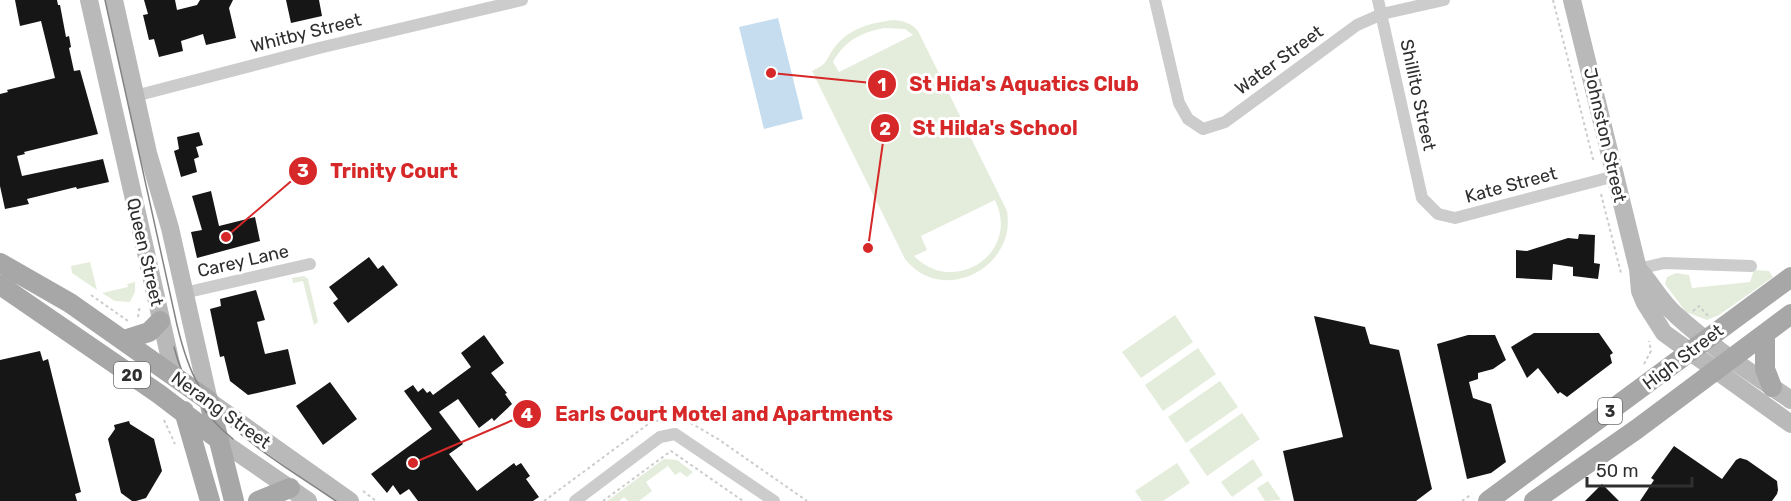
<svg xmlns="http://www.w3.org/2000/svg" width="1791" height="501" viewBox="0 0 1791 501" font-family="Rubik,sans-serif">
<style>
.green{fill:#e4eddb;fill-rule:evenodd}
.water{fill:#c6ddef}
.building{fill:#161616}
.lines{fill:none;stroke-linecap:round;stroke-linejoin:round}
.path{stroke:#ccc;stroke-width:2;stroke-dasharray:3 3;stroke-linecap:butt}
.street{stroke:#ccc;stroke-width:12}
.secondary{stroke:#b9b9b9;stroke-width:18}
.primary{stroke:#a7a7a7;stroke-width:20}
.tram{stroke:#848484;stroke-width:1.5}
.labels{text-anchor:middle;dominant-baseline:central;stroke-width:6;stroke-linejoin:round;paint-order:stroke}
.shield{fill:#fff;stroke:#6d6d6d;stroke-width:1.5}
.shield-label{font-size:16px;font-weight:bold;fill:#2f2f2f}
.street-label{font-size:18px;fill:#2f2f2f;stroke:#fff}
.leader{fill:none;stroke:#d62828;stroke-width:2}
.callout-dot{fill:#d62828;stroke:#fff;stroke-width:2}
.mark-label{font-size:18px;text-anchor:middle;font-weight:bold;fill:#fff}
.callout-label{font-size:20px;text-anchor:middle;font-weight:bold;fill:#d62828;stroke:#fff;stroke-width:6;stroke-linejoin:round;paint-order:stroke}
</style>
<rect width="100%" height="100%" fill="#fff"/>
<path class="green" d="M894 20C904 21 911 23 918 31L1007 211C1017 268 942 306 905 259L812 71C829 63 824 62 834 48 849 28 870 23 894 20ZM885 28 905 29 913 35 839 72 833 62C845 40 862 32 885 28ZM995 200C1021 253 954 297 914 256L927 250 921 236Z
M90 262 97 290 72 273 71 266Z
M1754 270 1769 271 1773 277 1719 315 1707 320 1686 312 1665 284 1667 277 1676 273 1689 275 1692 288 1750 282Z
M304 276 308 279 318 322 314 325 303 281 293 283 292 278Z
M135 282V292L130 302 115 301 102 293 128 287 127 284Z
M1175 315 1193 342 1141 378 1122 352Z
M1198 348 1216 374 1163 411 1145 385Z
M1220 381 1238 407 1186 443 1168 417Z
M1242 413 1260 439 1207 476 1189 450Z
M664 459 677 460 693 472 687 477 680 472 675 475 668 466 646 482 652 491 639 501H628L624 497 619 501H607Z
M1253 459 1263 475 1232 497 1221 482Z
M1177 463 1190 483 1163 501H1142L1135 491Z
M1268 481 1281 500 1265 501 1257 488Z"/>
<path class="water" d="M778 18 803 119 764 129 739 27Z"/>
<path class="building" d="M15 0H57L58 5H60L66 37 69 36 71 47 69 48 74 71 80 70 98 134 24 152 25 154 17 156 22 176 103 159 109 182 77 189 76 187 27 199 29 204 5 209 0 186V94L8 92 7 90 55 78 41 21 20 26Z
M144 0H175L177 10 197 5 200 0H233L229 8 236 38 206 45 203 34 181 41 183 51 159 57 154 39 149 40 143 15 148 14Z
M286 0H319L322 16 291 23Z
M199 132 203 145 196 147 199 157 194 159 197 172 181 177 174 151 179 149 177 137Z
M211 191 219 226 255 217 260 241 197 258 191 232 202 230 192 196Z
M1579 234 1595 235 1594 263 1600 264 1598 279 1573 276V267L1553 264 1552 280 1516 278V250L1527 251 1568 238 1578 239Z
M369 257 378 269 383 265 398 285 348 323 333 303 338 299 329 287Z
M256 290 265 320 257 322 265 354 288 349 296 384 248 395 230 381 224 356 220 357 210 309 221 306 220 299Z
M1314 316 1365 327 1370 344 1399 350 1432 489 1416 501H1294L1283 451 1343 437Z
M1534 333H1599L1613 353 1610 355 1612 363 1567 397 1560 392 1558 394 1538 368 1527 378 1511 347Z
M484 335 504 363 491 373 507 393 505 394 512 404 494 421 492 418 479 428 458 399 439 412 463 444 449 454 477 491 514 463 516 466 521 463 530 476 526 479 539 497 533 501H418L409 489 400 495 393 485 387 493 371 474 432 429 404 391 413 385 418 392 423 388 427 393 430 391 433 395 471 367 461 353Z
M1468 335H1495L1506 360 1493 369 1478 373V379L1469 382 1473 398 1491 404 1506 462 1491 473 1467 479 1437 344Z
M40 351 43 361 48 359 81 492 75 494 77 501H0V360Z
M330 382 357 419 323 445 296 406Z
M129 421 130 424 154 439 162 471 146 498 136 501H132L121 493 108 439 115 429 114 425Z
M1674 446 1722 479 1736 460 1740 458 1747 460 1777 481 1778 490 1777 494 1772 501H1640L1654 480 1651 478Z
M1602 484 1619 501H1585Z"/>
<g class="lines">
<path class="path" d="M1553 0 1594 163
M1601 194 1621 273
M91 295 128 321
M1693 311 1699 306 1710 318
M138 317 140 305
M1644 364 1651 351 1649 341
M164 420 175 444
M363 491 376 501
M544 501 647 425 654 421 682 418 718 439 807 501
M603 501 671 451 743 501
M1462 501 1472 494"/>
<path class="street" d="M1155 0 1179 103 1188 119 1203 129 1225 122 1357 25 1382 14 1444 0
M1378 0 1422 198 1438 214 1455 218 1615 176
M135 96 319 48 522 0
M1638 269 1664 263 1751 266
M184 293 310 264
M575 501 660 437 675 434 774 501"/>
<path class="secondary" d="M89 0 174 377
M114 0 148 153 170 228 209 401 350 501
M1572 0 1638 269 1640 291 1645 303 1664 333 1791 424
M1638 269C1652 284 1661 302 1676 315 1711 347 1752 373 1791 400
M218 439 308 501"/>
<path class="primary" d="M0 263 70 303 209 401 234 501
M0 285 159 394 218 439
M1765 334V369L1772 387
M124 340 149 332 160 321
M184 411 210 501
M258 501 290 488
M1488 501 1791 277
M1534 501 1637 429 1791 314"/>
<path class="tram" d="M105 0 177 325C182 346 188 367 199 386 227 435 290 469 336 501
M174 347C183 383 204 416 233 439"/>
</g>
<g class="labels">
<g class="shield">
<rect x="114" y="362" width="36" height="26" rx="4.5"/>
<rect x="1598" y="398" width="24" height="26" rx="4.5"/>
</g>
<g class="shield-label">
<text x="132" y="375">20</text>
<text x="1610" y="411">3</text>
</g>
<g class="street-label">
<text transform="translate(306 33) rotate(-14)">Whitby Street</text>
<text transform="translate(1279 60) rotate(-36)">Water Street</text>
<text transform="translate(1418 95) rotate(78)">Shillito Street</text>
<text transform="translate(1605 135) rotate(77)">Johnston Street</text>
<text transform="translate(1511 185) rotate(-15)">Kate Street</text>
<text transform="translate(145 252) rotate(77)">Queen Street</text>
<text transform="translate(243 261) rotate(-13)">Carey Lane</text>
<text transform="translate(1683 357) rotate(-37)">High Street</text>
<text transform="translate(221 410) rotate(36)">Nerang Street</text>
</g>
</g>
<path class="leader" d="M771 73L882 84M868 248L885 128M226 237L303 171M413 463L527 414"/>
<g class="callout-dot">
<circle cx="771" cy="73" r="6"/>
<circle cx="868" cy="248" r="6"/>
<circle cx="226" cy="237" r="6"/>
<circle cx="413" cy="463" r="6"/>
<circle cx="882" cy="84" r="15"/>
<circle cx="885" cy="128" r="15"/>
<circle cx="303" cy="171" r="15"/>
<circle cx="527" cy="414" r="15"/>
</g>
<g class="mark-label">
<text x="882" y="91">1</text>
<text x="885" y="135">2</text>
<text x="303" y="177">3</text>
<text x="527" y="421">4</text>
</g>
<g class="callout-label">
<text x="1024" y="91">St Hida's Aquatics Club</text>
<text x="995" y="135">St Hilda's School</text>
<text x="394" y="178">Trinity Court</text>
<text x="724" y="421">Earls Court Motel and Apartments</text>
</g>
<path d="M1587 477v9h105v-9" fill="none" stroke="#2f2f2f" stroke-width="3"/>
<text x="1596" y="477" font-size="18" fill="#2f2f2f" stroke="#ffffff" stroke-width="4.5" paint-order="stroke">50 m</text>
</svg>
